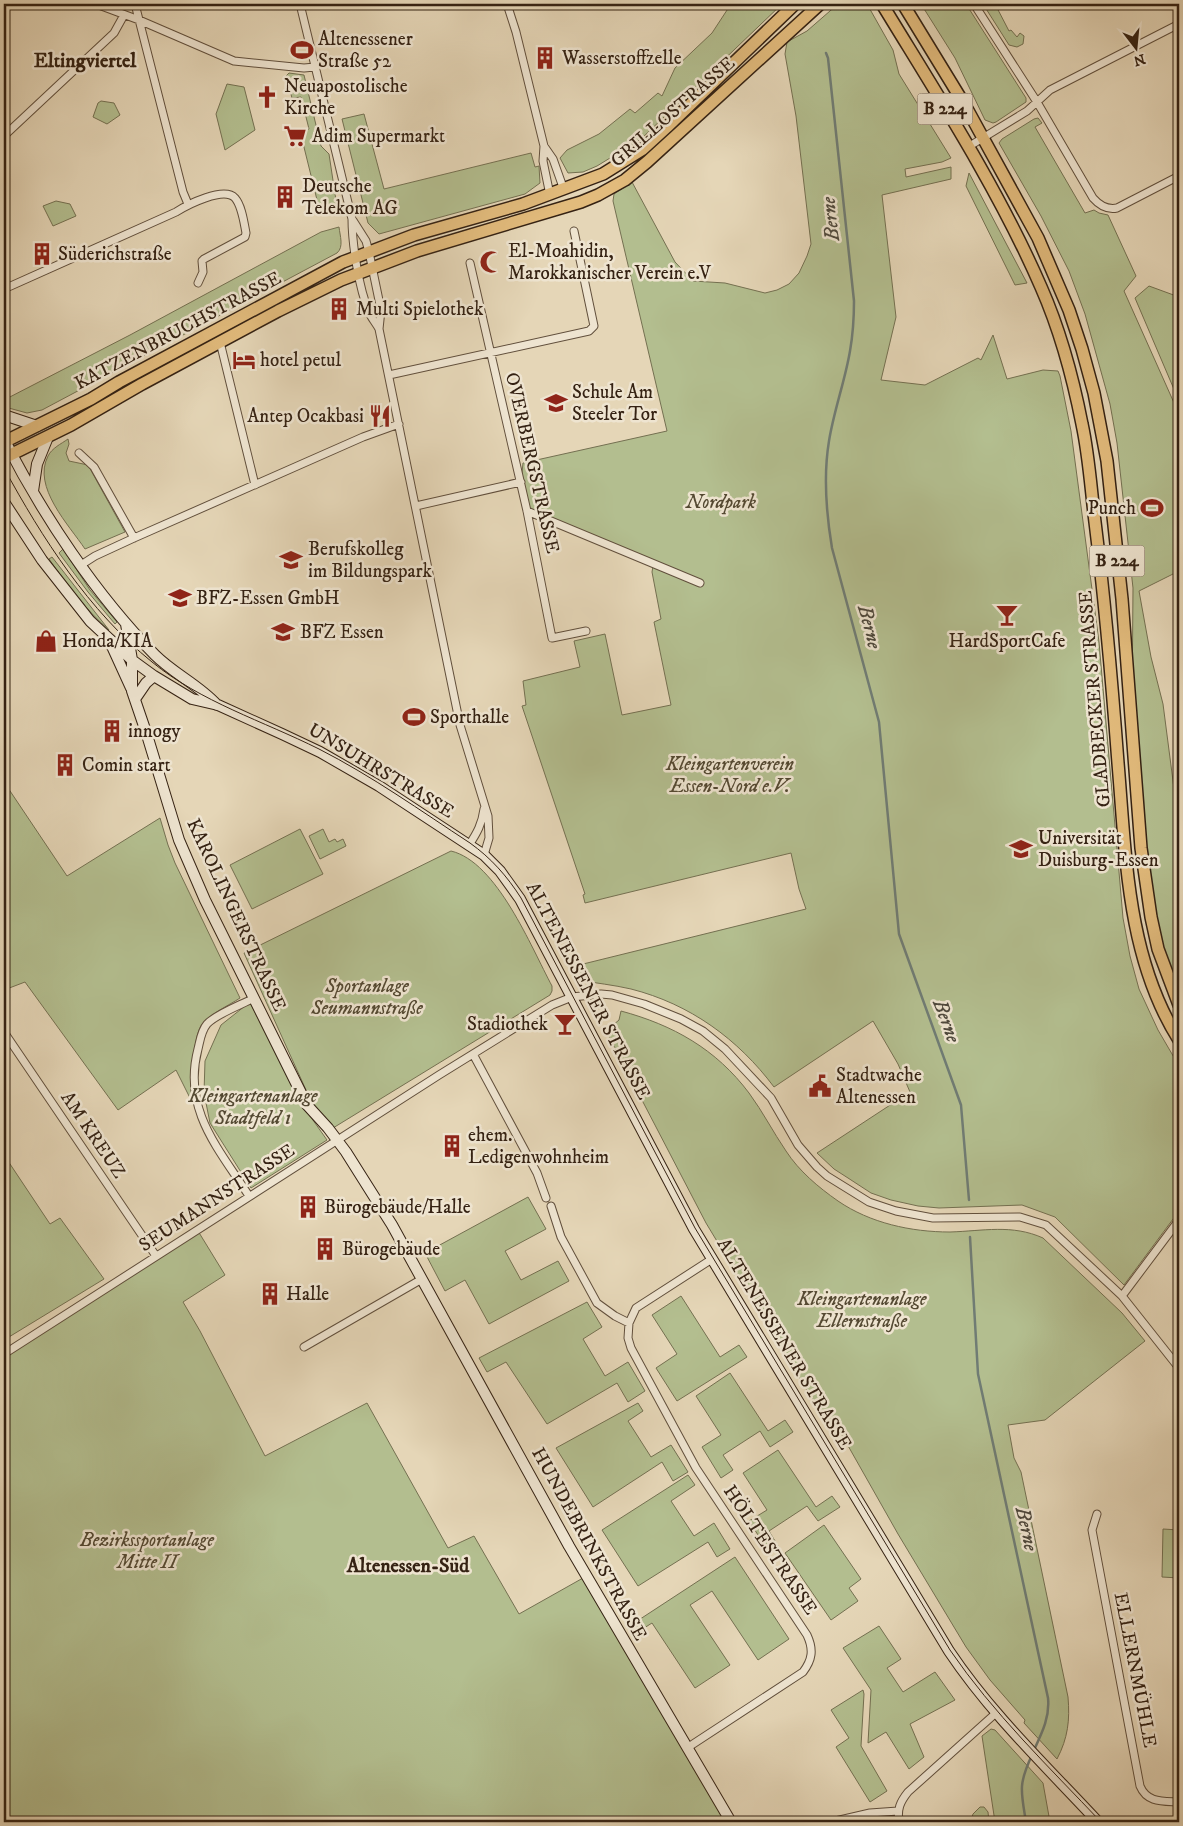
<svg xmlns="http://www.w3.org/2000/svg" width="1183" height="1826" viewBox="0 0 1183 1826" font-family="'IM FELL DW Pica',serif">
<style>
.green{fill:#b3be8f;stroke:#747051}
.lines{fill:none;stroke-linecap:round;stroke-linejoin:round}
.stream{stroke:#707c74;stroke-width:2.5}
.street-casing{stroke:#614f3c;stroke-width:9}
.secondary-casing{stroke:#352213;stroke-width:12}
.primary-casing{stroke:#352213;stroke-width:14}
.street{stroke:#eee4d0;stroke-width:7}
.secondary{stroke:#eee4d0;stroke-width:10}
.primary{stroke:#e2bb7c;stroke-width:11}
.tram{stroke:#352213;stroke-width:1}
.labels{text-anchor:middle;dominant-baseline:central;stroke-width:5;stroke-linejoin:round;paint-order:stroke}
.shield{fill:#eee4d0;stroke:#6c5c4c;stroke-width:1}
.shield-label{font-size:18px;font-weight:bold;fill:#352213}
.poi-label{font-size:19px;fill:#352213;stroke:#eee4d0;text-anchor:start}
.street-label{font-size:19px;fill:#352213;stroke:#eee4d0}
.park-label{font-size:19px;font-style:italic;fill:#544932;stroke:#eee4d0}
.neighbourhood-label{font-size:20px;font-weight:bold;fill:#352213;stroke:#eee4d0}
.water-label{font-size:20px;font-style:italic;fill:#4e483c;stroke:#eee4d0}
</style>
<rect width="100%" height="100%" fill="#e5d6b7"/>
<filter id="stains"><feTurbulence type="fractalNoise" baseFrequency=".004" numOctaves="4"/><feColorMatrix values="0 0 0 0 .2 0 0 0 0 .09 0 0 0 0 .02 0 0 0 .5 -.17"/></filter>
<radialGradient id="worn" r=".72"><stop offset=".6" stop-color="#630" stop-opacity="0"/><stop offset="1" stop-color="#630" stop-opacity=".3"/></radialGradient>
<path class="green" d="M731 4H782L641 139 597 166 583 172 568 173 560 158 567 150 599 134 630 109 635 113 658 93 662 96 675 68 712 33Z
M838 4H867L893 50 899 74 951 158 942 162 905 169 906 177 951 167V179L882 195 896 317 881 380 925 385 978 358 981 360 993 335 1007 379 1043 370 1058 371 1060 376 1071 431 1099 642 1123 918 1130 956 1139 989 1158 1030 1179 1066V1211L1124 1285 1055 1217 1022 1205 939 1208 918 1206 891 1200 871 1193 848 1178 834 1169 817 1153 910 1092 898 1064 873 1021 774 1087C738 1039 690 1004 631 989 614 985 595 983 578 980L571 967 806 909 799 889 791 853 585 903 583 895 585 894 522 706 526 705 523 681 580 667 574 641 605 634 622 715 671 705 654 622 661 619 652 572 653 566 528 510 521 482 523 463 667 431 613 201 614 194 632 182 675 262 693 281 725 283 765 293 777 290 789 284 799 273 807 256 811 244 796 116 785 54 787 42 807 31Z
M921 4H966L1026 98V102L996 122 993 123 985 120 955 58Z
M983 4H995L1009 31 1011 30 1017 37 1020 33 1024 36 1023 44 1017 47 1009 45Z
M289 73 304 75 321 146 329 154 337 207 320 212 300 131 309 129 301 97 292 98 286 76Z
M227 84 244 87 255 130 225 150 216 114Z
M101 101 114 103 120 115 107 124 93 117 98 103Z
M364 114 384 189 531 153 535 167 539 166 540 183 525 194 379 234 368 223 342 119Z
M1038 118 1042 123 1035 127 1085 213 1094 210 1099 213 1108 215 1136 276 1124 291 1179 414V571L1139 591 1151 657 1163 704 1179 827V987L1161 948 1143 849 1132 709 1133 588 1117 443 1110 404 1085 314 1069 271 1041 216 999 143 1002 139 1034 119Z
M969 173 1027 283 1015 285 966 186Z
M56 201 70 204 76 216 53 226 43 206Z
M339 227C340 236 344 247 337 253L42 410 27 413 5 407 4 400 130 335 321 232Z
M1149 286 1179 297V401L1135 298Z
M68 439 69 444 66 453 69 461 88 465 125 532 85 549C69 525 32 487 48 456 52 448 61 444 68 439Z
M63 549 90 590 117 622 115 624 88 592 59 553Z
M52 557 109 630C85 609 67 585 49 559Z
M4 782 67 876 160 818 168 845 175 863 240 998C228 1006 209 1014 201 1026 193 1039 191 1084 191 1100L176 1070 118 1110 25 982 4 990Z
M300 829 323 874 252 909 230 865Z
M323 829 329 842 335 839 337 842 343 839 346 846 320 859 309 836Z
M451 851C497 862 531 947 552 986V991L550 995 333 1128 311 1101 244 953Z
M250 1002 303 1106 327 1140 251 1188 210 1123 204 1093 205 1061 221 1025Z
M621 1011C673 1025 716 1049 749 1093 763 1112 773 1132 786 1151 799 1171 818 1187 838 1201 870 1223 911 1232 950 1232 983 1231 1012 1224 1043 1238L1122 1313 1145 1341 1045 1420 1008 1425 1014 1458 1021 1472 1068 1697C1070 1720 1068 1738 1057 1759L1024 1723 1025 1720 990 1680 966 1647 898 1534 834 1421 826 1422 706 1223 606 1031 619 1020Z
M4 1155 50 1224 60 1218 104 1279 4 1340Z
M528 1197 546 1229 505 1251 521 1280 558 1261 569 1281 489 1324 465 1280 445 1291 425 1253Z
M198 1231 225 1275 183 1302 200 1331 265 1456 367 1403 448 1548 474 1536 519 1614 583 1578 726 1822H4V1357Z
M681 1296 720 1357 739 1345 747 1357 677 1401 656 1368 677 1354 652 1315Z
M587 1302 602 1327 583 1339 605 1376 628 1362 645 1391 628 1402 617 1383 547 1424 506 1362 487 1372 479 1358Z
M730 1373 768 1431 785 1420 793 1432 770 1447 760 1431 723 1455 733 1470 721 1478 702 1447 721 1435 696 1396Z
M638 1403 643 1411 628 1421 651 1457 671 1445 688 1472 673 1481 662 1462 593 1507 556 1448Z
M778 1450 816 1507 832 1496 840 1507 818 1521 807 1506 769 1531 778 1546 769 1552 749 1521 767 1510 743 1473Z
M688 1475 695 1485 671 1501 694 1536 714 1523 730 1549 717 1557 708 1542 638 1586 602 1530Z
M824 1525 861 1579 849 1588 858 1601 831 1620 785 1553Z
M1163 1529 1179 1530V1578L1162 1577Z
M735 1557 789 1639 758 1660 712 1591 690 1605 730 1665 695 1688 652 1623 633 1635 628 1627Z
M879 1626 901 1659 887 1668 903 1692 935 1672 955 1700 910 1724 924 1757 909 1769 886 1732 868 1743 871 1690 843 1648Z
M863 1690 864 1694 861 1746 887 1791 870 1802 836 1747 849 1738 831 1710Z
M991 1729 995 1730 1043 1783 1050 1822H995L982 1736Z
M980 1807H984L988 1812 989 1822H970L973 1814Z"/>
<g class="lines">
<path class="stream" d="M826 53 828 58 854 301C854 318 853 334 850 351 845 381 834 410 829 441 823 477 826 512 832 548L879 722 899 934 961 1105 969 1200
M970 1237 978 1374 1048 1698C1050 1717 1042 1733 1034 1750
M1026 1822C1021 1791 1018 1785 1032 1755"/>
<defs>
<path id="street" d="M96 4 139 20 234 61 304 68 315 67
M135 4 183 192 188 204
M300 4 352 219C352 244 359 289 369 312 371 318 376 323 379 329
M507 4 516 32 544 146 543 161 550 195
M974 4 1037 102 1093 198C1100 206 1107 210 1117 208L1179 176
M4 136 114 33 124 15
M544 146 553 159 564 190
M968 147 1027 111 1050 90 1179 24
M352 219 366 241 369 252 381 310 379 329 460 725 488 816 489 838 484 855
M470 263 527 511 552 638 586 631
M4 289 176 212C187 205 224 186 235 198 242 206 244 223 246 233L245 237 204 259 202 261 203 272 198 283
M220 342 255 485
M389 375 589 331 594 326 574 231
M79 453 94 467 134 538
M416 506 521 482
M527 511 700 583
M81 565 95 556 134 538 363 437 399 424
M469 845C477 833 482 824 484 809
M4 1032 156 1256
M473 1054 537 1173 546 1198
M249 1196C219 1149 182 1110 198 1049 200 1041 201 1031 207 1024 216 1014 241 1005 254 998
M551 1206 561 1237 597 1303 615 1316 629 1323
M1122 1296 1179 1220
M304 1347 422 1279
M4 1354 439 1075 552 1005 572 997 601 994 612 995 644 1004 681 1019 703 1031 725 1049 771 1098 798 1145 817 1167 827 1176 869 1202 896 1211 933 1218 1020 1217 1046 1225 1122 1296 1179 1368
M1097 1514 1092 1530 1140 1786C1147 1803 1163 1801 1179 1802
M687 1748 803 1672C812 1660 814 1650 807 1635L696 1468 631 1348 628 1338 629 1323 636 1308 712 1259
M831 1822 870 1813 898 1811
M899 1822C897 1809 900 1802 908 1792L996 1713"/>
<path id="secondary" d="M4 415 37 426
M4 439C42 514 96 595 155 655 174 674 199 685 217 705
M33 491 37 464 48 437
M4 502 42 560 90 621 132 660 154 676 192 699 218 705 282 734 320 752 379 786 484 855 500 871 520 899 694 1229 949 1651C991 1714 1047 1767 1098 1822
M126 624 132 660V691L147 735 179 840 205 900 307 1105 328 1128 346 1152 392 1225 569 1546 731 1822
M110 642 131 688
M135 699 146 683 154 676"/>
<path id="primary" d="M882 4C938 96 998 188 1041 287 1060 330 1073 378 1082 424 1089 456 1091 490 1095 522 1105 602 1112 683 1118 763 1126 857 1127 958 1179 1040
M903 4 966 107 1038 238 1069 310 1082 349 1094 393 1107 461 1122 599 1141 848 1151 917 1158 949 1179 1005
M4 442 91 399 119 382 343 262 414 235 523 204 603 174 643 149 667 127 795 4
M4 458 71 425 142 384 278 311 341 280 417 251 581 202 598 195 625 180 647 162 820 4"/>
</defs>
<use href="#street" class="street-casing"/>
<use href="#secondary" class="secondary-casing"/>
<use href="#primary" class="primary-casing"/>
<use href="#street" class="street"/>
<use href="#secondary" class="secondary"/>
<use href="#primary" class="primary"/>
<path class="tram" d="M4 468C42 538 89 611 152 662 201 702 263 721 319 749 372 776 421 811 470 843 491 858 507 876 521 898L695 1228 950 1650C993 1713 1049 1767 1101 1822"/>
</g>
<defs>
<symbol id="stadium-bare" viewBox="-9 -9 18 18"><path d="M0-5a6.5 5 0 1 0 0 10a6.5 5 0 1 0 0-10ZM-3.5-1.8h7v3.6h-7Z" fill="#8f2418" stroke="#eee4d0" stroke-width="2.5" paint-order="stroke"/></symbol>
<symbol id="building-bare" viewBox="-9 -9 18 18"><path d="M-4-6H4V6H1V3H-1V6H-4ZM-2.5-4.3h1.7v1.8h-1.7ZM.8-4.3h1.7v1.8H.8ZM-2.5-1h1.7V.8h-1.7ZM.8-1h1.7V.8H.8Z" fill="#8f2418" stroke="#eee4d0" stroke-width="2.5" paint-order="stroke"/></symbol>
<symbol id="church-bare" viewBox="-9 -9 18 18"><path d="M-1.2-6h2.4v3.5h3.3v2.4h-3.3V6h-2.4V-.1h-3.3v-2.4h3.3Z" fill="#8f2418" stroke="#eee4d0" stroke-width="2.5" paint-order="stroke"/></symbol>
<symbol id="supermarket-bare" viewBox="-9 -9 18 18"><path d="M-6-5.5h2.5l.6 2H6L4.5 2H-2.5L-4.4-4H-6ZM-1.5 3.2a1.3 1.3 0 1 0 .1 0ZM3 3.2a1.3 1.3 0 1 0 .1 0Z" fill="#8f2418" stroke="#eee4d0" stroke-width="2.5" paint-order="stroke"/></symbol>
<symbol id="mosque-bare" viewBox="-9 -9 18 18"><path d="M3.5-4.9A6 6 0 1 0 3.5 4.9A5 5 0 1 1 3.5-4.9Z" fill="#8f2418" stroke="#eee4d0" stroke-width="2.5" paint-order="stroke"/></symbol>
<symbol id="hotel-bare" viewBox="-9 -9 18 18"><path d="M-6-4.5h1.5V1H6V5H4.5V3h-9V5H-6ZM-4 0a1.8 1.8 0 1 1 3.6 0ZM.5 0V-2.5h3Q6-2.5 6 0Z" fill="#8f2418" stroke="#eee4d0" stroke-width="2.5" paint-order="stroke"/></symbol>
<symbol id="school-bare" viewBox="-9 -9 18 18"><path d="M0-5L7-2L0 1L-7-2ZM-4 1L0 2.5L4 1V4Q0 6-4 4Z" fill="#8f2418" stroke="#eee4d0" stroke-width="2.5" paint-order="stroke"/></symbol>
<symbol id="restaurant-bare" viewBox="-9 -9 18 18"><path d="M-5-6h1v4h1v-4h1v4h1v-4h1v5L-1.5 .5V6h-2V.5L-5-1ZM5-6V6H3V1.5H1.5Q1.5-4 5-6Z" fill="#8f2418" stroke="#eee4d0" stroke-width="2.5" paint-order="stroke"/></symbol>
<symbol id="university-bare" viewBox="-9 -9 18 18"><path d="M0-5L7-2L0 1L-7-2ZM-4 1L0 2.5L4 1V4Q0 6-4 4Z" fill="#8f2418" stroke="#eee4d0" stroke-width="2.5" paint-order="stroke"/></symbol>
<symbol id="bar-bare" viewBox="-9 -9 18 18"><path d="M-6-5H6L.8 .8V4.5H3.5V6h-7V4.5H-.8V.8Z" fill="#8f2418" stroke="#eee4d0" stroke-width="2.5" paint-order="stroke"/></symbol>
<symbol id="shop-bare" viewBox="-9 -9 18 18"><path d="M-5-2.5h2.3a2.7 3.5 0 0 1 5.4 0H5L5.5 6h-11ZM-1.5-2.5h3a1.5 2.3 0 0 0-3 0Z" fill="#8f2418" stroke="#eee4d0" stroke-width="2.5" paint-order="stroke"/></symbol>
<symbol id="civic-bare" viewBox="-9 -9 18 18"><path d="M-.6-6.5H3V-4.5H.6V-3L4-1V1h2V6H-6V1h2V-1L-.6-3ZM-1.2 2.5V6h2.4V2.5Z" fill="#8f2418" stroke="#eee4d0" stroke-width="2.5" paint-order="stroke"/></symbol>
</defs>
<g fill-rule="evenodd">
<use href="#stadium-bare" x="286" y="34" width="32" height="32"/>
<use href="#building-bare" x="529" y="42" width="32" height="32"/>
<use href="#church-bare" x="251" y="81" width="32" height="32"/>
<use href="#supermarket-bare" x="279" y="120" width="32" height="32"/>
<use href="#building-bare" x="269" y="181" width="32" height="32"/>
<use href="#building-bare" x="26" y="238" width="32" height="32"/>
<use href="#mosque-bare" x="475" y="246" width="32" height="32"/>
<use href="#building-bare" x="323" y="293" width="32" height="32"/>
<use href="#hotel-bare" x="228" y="344" width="32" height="32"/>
<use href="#school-bare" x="540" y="387" width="32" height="32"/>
<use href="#restaurant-bare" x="364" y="400" width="32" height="32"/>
<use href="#stadium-bare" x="1136" y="492" width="32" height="32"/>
<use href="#university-bare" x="275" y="544" width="32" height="32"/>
<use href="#school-bare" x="164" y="582" width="32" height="32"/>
<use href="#bar-bare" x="991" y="599" width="32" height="32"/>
<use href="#school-bare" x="267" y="616" width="32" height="32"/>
<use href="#shop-bare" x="30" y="625" width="32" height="32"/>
<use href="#stadium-bare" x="398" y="701" width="32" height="32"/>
<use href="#building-bare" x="96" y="715" width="32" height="32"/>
<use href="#building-bare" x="49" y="749" width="32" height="32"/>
<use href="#university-bare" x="1005" y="833" width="32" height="32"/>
<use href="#bar-bare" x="549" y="1008" width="32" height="32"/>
<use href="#civic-bare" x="804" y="1070" width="32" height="32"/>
<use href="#building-bare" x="436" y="1130" width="32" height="32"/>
<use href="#building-bare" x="292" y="1191" width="32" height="32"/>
<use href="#building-bare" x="309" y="1233" width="32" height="32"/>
<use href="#building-bare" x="254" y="1278" width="32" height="32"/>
</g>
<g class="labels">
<g class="shield">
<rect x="917.5" y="93.5" width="55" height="31" rx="4"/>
<rect x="1089.5" y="545.5" width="55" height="31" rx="4"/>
</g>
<g class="shield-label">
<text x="945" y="109">B 224</text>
<text x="1117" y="561">B 224</text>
</g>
<g class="poi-label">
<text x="318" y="39">Altenessener<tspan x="318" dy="22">Straße 52</tspan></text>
<text x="562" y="58">Wasserstoffzelle</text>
<text x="284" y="86">Neuapostolische<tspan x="284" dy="22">Kirche</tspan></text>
<text x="312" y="136">Adim Supermarkt</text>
<text x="302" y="186">Deutsche<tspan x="302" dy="22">Telekom AG</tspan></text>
<text x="508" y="251">El-Moahidin,<tspan x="508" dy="22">Marokkanischer Verein e.V</tspan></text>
<text x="58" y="254">Süderichstraße</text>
<text x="356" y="309">Multi Spielothek</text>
<text x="260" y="360">hotel petul</text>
<text x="572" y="392">Schule Am<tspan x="572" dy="22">Steeler Tor</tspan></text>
<text x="364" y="416" text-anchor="end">Antep Ocakbasi</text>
<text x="1136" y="508" text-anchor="end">Punch</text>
<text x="308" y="549">Berufskolleg<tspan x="308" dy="22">im Bildungspark</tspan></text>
<text x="196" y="598">BFZ-Essen GmbH</text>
<text x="300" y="632">BFZ Essen</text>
<text x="62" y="641">Honda/KIA</text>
<text x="1007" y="641" text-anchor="middle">HardSportCafe</text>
<text x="430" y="717">Sporthalle</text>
<text x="128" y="731">innogy</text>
<text x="82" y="765">Comin start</text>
<text x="1038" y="838">Universität<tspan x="1038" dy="22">Duisburg-Essen</tspan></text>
<text x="548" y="1024" text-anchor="end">Stadiothek</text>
<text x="836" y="1075">Stadtwache<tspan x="836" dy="22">Altenessen</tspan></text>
<text x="468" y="1135">ehem.<tspan x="468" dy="22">Ledigenwohnheim</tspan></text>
<text x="324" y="1207">Bürogebäude/Halle</text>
<text x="342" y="1249">Bürogebäude</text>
<text x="286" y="1294">Halle</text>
</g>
<g class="street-label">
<text transform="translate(673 112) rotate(-41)">GRILLOSTRASSE</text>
<text transform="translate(178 331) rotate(-28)">KATZENBRUCHSTRASSE</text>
<text transform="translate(532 463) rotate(77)">OVERBERGSTRASSE</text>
<text transform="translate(1095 699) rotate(-95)">GLADBECKER STRASSE</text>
<text transform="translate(381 771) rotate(31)">UNSUHRSTRASSE</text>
<text transform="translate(236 915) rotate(65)">KAROLINGERSTRASSE</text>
<text transform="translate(588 991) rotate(62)">ALTENESSENER STRASSE</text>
<text transform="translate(93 1135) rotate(56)">AM KREUZ</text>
<text transform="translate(217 1198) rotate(-33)">SEUMANNSTRASSE</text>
<text transform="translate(784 1344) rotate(59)">ALTENESSENER STRASSE</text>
<text transform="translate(589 1544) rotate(61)">HUNDEBRINKSTRASSE</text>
<text transform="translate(770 1550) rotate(56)">HÖLTESTRASSE</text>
<text transform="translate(1135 1670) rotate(79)">ELLERNMÜHLE</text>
</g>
<g class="park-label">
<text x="721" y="502">Nordpark</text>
<text x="730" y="764">Kleingartenverein<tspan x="730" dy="22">Essen-Nord e.V.</tspan></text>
<text x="367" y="986">Sportanlage<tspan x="367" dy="22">Seumannstraße</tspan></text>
<text x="253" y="1096">Kleingartenanlage<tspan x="253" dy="22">Stadtfeld 1</tspan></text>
<text x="862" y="1299">Kleingartenanlage<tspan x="862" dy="22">Ellernstraße</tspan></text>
<text x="147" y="1540">Bezirkssportanlage<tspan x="147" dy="22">Mitte II</tspan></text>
</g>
<g class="neighbourhood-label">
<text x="85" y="61">Eltingviertel</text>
<text x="408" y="1566">Altenessen-Süd</text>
</g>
<g class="water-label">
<text transform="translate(831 219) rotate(-96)">Berne</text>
<text transform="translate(869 627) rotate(76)">Berne</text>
<text transform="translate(946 1021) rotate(70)">Berne</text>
<text transform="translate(1026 1529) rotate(78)">Berne</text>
</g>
</g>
<rect width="1183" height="1826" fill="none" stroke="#e5d6b7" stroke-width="20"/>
<rect x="5" y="5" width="1173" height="1816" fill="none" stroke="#352213" stroke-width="2.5"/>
<rect x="10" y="10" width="1163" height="1806" fill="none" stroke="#352213"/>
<g transform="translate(1136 48) rotate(164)" stroke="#eee4d0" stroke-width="4" paint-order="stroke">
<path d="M0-4L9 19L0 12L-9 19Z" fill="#352213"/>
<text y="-8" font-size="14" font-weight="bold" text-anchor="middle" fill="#352213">N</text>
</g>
<rect width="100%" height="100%" filter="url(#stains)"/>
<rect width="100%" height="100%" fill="url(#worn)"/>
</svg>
